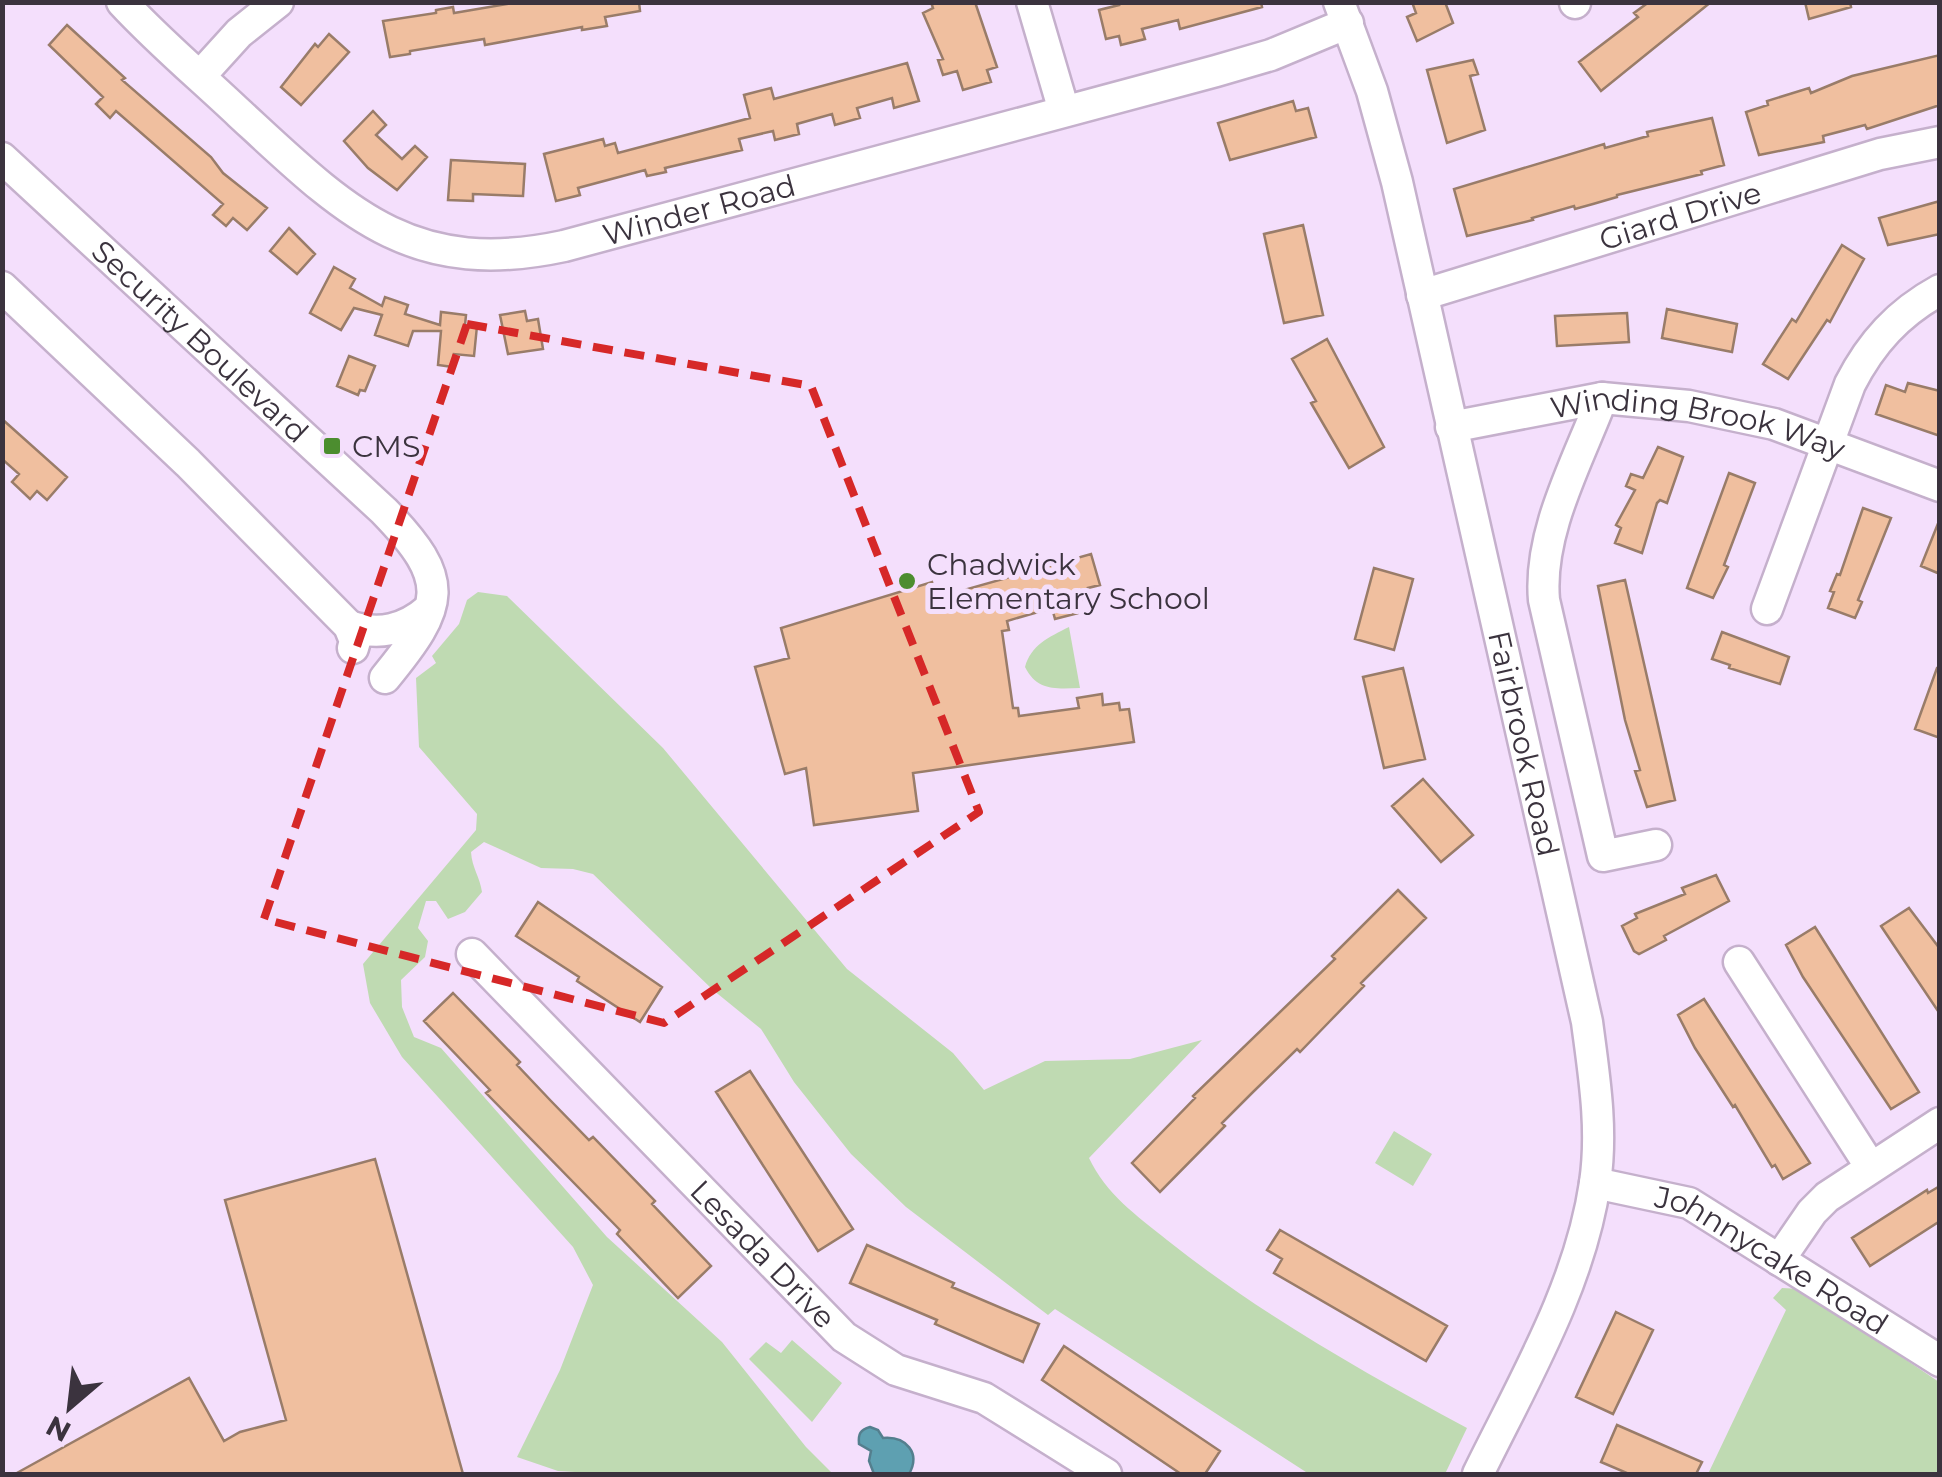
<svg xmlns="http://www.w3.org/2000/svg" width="1942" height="1477" viewBox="0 0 1942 1477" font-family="Montserrat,sans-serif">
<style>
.green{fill:#bfdab2}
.water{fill:#5ea0b1;stroke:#547f8e;stroke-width:2.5}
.building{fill:#f0bf9f;stroke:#997c69;stroke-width:2.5}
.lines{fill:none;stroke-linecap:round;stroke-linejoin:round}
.minor-casing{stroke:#c5b0cc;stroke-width:35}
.minor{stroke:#fff;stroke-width:30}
.marked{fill:none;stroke:#d62828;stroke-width:8;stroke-dasharray:20 12;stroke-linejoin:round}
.poi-dot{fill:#4c8d2f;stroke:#f4dffc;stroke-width:4}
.labels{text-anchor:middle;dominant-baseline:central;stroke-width:10;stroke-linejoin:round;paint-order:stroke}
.street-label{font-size:30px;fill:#3b333e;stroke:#f4dffc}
.poi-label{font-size:30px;fill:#3b333e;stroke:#f4dffc;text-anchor:start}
</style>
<rect width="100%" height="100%" fill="#f4dffc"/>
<path class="green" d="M478 592 507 596 663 748 847 969 953 1053 984 1090 1045 1061 1130 1059 1202 1040 1089 1158C1106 1194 1136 1215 1167 1240 1260 1314 1363 1372 1467 1428L1445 1474H1309L1055 1309 1048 1315 906 1207 851 1154 794 1082 761 1029 713 990 593 874 573 869 541 868 484 842 471 852C472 868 480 877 482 892L465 912 448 919 436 901H426L418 928 428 941 425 957 401 980 402 1007 414 1037 441 1048 607 1237 722 1342 806 1447 833 1474H609L558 1471 517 1457 560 1370 593 1285 573 1247 402 1057 370 1003 363 964 476 830 477 814 419 747 416 678 436 663 432 656 459 624 467 600Z
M1069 627 1080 688C1056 689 1037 691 1025 667 1031 645 1049 637 1069 627Z
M1394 1131 1432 1154 1413 1186 1375 1163Z
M1782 1288 1801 1289 1939 1382V1474H1708L1786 1310 1773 1298Z
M792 1340 842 1383 812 1422 749 1359 766 1342 781 1353Z"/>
<path class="water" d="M870 1427 878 1430 883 1438C906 1436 921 1453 909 1474H874L869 1461 871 1451 859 1444C858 1434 860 1430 870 1427Z"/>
<path class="building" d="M519 2H639L640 11 605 17 607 26 582 30V27L485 45 484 39 410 51V54L390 57 383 21 436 13V10L453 7 454 13Z
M931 2H975L997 67 987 70 991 82 963 90 957 71 943 75 938 60 943 59 923 13 933 8Z
M1118 2H1261L1262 7 1180 29 1178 20 1142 29 1145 39 1121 45 1119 36 1106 39 1099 10 1119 5Z
M1412 2H1445L1453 23 1417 41 1407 17 1416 13Z
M1649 2H1711L1601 91 1579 62 1638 17 1634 13Z
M1805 2H1850L1851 7 1809 19Z
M67 25 125 78 122 80 211 157 223 173 267 208 247 230 233 218 226 226 213 215 223 204 116 111 110 118 96 104 103 97 49 45Z
M329 34 349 52 301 105 281 87 315 44 318 47Z
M1940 55V105L1867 129 1865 125 1823 136 1824 142 1759 155 1746 112 1768 105 1767 101 1809 88 1811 93 1852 76Z
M1473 60 1478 74 1470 76 1485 130 1447 143 1427 70Z
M907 63 919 101 894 108 892 98 857 108 860 118 835 125 832 114 797 124 799 134 775 140 773 131 739 139 742 150 665 168 666 172 647 176 645 170 578 188 580 195 556 201 544 154 603 139 605 146 615 143 618 153 750 118 744 95 771 88 774 99Z
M1293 101 1296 111 1308 108 1316 137 1230 160 1218 123Z
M373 111 386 125 376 135 402 159 415 146 427 157 397 190 368 168 344 141Z
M1712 118 1724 165 1701 171 1702 174 1617 195V197L1593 204 1575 209 1574 206 1532 218 1533 220 1467 236 1454 189 1604 144 1605 148 1648 136 1647 132Z
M451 160 525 164 523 196 473 194V201L448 200Z
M1940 201V234L1888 245 1879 218Z
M1303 225 1323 315 1284 323 1264 234Z
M289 228 315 254 297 274 270 251Z
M1842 245 1864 259 1830 322 1827 320 1788 379 1763 364 1792 319 1796 322Z
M334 267 355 279 350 288 382 306 385 297 408 305 405 314 440 325 441 312 466 315 465 325 477 326 474 356 454 354 453 367 438 365 441 331H413L408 346 375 335 382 315 354 308 341 330 310 313Z
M1667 309 1737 324 1732 352 1662 338Z
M525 311 527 321 538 319 543 349 508 354 500 315Z
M1627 313 1629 342 1557 346 1555 316Z
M1327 339 1384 447 1349 468 1311 403 1316 401 1292 359Z
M349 356 375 366 365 391 360 390 358 395 337 386Z
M1908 383 1940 391V436L1876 414 1886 385 1905 392Z
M2 419 67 477 47 500 37 491 30 499 12 482 19 474 2 459Z
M1658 447 1683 457 1667 503 1660 500 1657 503 1642 553 1615 543 1621 528 1616 525 1635 490 1626 486 1631 474 1643 478Z
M1729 473 1755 483 1724 565 1728 567 1713 598 1687 588Z
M1863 508 1891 518 1858 600 1862 602 1855 618 1828 608 1834 592 1830 591 1837 574 1840 575Z
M1939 521H1940V574L1921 566Z
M1091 554 1100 585 1088 588 1091 597 1079 601 1082 612 1055 619 1052 608 1007 621 1009 630 1002 631 1013 708H1018L1019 716 1079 708 1077 698 1102 694 1103 705 1119 703 1120 710 1129 709 1134 742 913 773 918 811 814 825 806 768 785 774 755 667 789 658 781 628 932 582 936 598Z
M1374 568 1413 579 1394 650 1355 639Z
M1625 580 1675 800 1647 807 1635 771 1640 770 1625 720 1598 586Z
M1722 632 1789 657 1780 684 1729 668 1730 665 1712 659Z
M1403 668 1425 759 1384 768 1363 677Z
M1937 668H1940V738L1915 729Z
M1423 779 1473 835 1441 862 1392 806Z
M1716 875 1729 901 1664 936 1666 940 1639 954 1634 951 1622 926 1637 918 1635 914 1685 894 1682 888Z
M1398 890 1426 918 1361 983 1364 986 1330 1021 1300 1052 1297 1049 1252 1093 1222 1123 1225 1126 1160 1192 1132 1163 1195 1098 1193 1096 1335 959 1332 956Z
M538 902 662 987 640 1022 577 981 579 977 516 936Z
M1909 908 1940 949V1014L1881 926Z
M1815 927 1919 1092 1891 1109 1803 977 1786 945Z
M453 993 520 1062 517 1065 551 1101 589 1140 593 1137 655 1201 652 1204 711 1266 678 1298 617 1234 620 1230 486 1093 490 1090 424 1021Z
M1704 999 1810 1163 1783 1179 1775 1165 1772 1167 1735 1105 1733 1107 1695 1048 1678 1015Z
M750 1071 853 1229 818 1251 716 1092Z
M375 1159 463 1474H15L189 1378 224 1441 240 1432 286 1420 225 1200Z
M1940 1186V1221L1870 1266 1852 1238 1927 1190 1928 1193Z
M1280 1230 1447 1326 1426 1361 1274 1273 1282 1259 1267 1250Z
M867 1245 954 1283 952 1287 1039 1324 1023 1362 935 1324 937 1320 850 1283Z
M1616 1312 1653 1330 1613 1414 1576 1397Z
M1064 1346 1220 1451 1205 1474H1181L1042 1380Z
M1617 1425 1702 1462 1696 1474H1629L1601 1462Z"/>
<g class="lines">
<defs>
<g id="minor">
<path id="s1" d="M122 2C159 42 201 77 240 114 345 211 410 279 564 246L1216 71 1271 55 1348 23"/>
<path d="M1032 2 1064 111"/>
<path id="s2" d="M1339 2 1372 91 1397 182 1587 1022C1594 1075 1603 1129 1595 1183 1580 1286 1523 1382 1478 1474"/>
<path d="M1575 3V2"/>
<path d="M200 76 239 33 278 2"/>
<path id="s3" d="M2 158 384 511C452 581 445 605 385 678"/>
<path d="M2 287 188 463 349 626 355 641 353 648"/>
<path id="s4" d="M1422 295 1880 154 1940 142"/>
<path d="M1602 398C1578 461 1538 532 1544 600L1603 856 1656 845"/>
<path id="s5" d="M1451 427 1602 398 1689 406 1774 424 1940 486"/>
<path d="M1767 609 1850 384C1871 343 1898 313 1940 290"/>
<path d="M349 626C379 636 405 630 429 609"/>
<path id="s6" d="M472 954 844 1337 896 1370 984 1398 1106 1474"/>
<path d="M1739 962 1870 1166"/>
<path id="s7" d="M1595 1183 1689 1203 1940 1361"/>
<path d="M1779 1260 1812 1212 1827 1197 1940 1123"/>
</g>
</defs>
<use href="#minor" class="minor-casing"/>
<use href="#minor" class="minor"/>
</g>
<path class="marked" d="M467 324 811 386 979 812 664 1023 264 919Z"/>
<g class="poi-dot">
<rect x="322" y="436" width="20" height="20" rx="5"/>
<circle cx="907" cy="581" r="10"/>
</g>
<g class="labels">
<g class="street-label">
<text stroke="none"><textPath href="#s1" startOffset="672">Winder Road</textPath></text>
<text stroke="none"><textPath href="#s4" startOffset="270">Giard Drive</textPath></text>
<text stroke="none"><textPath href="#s3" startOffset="270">Security Boulevard</textPath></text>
<text stroke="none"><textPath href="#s5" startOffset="252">Winding Brook Way</textPath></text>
<text stroke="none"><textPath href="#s2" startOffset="765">Fairbrook Road</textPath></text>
<text stroke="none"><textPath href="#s6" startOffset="418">Lesada Drive</textPath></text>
<text stroke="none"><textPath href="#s7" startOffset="195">Johnnycake Road</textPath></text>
</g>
<g class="poi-label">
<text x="352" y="446">CMS</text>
<text x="927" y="564">Chadwick<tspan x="927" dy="34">Elementary School</tspan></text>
</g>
</g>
<rect width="1942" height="1477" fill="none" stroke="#3b333e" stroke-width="10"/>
<g transform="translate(70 1407) rotate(208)" stroke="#f4dffc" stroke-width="8" paint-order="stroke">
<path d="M0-8L18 38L0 25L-18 38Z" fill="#3b333e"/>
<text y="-15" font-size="28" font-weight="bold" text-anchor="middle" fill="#3b333e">N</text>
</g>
</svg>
